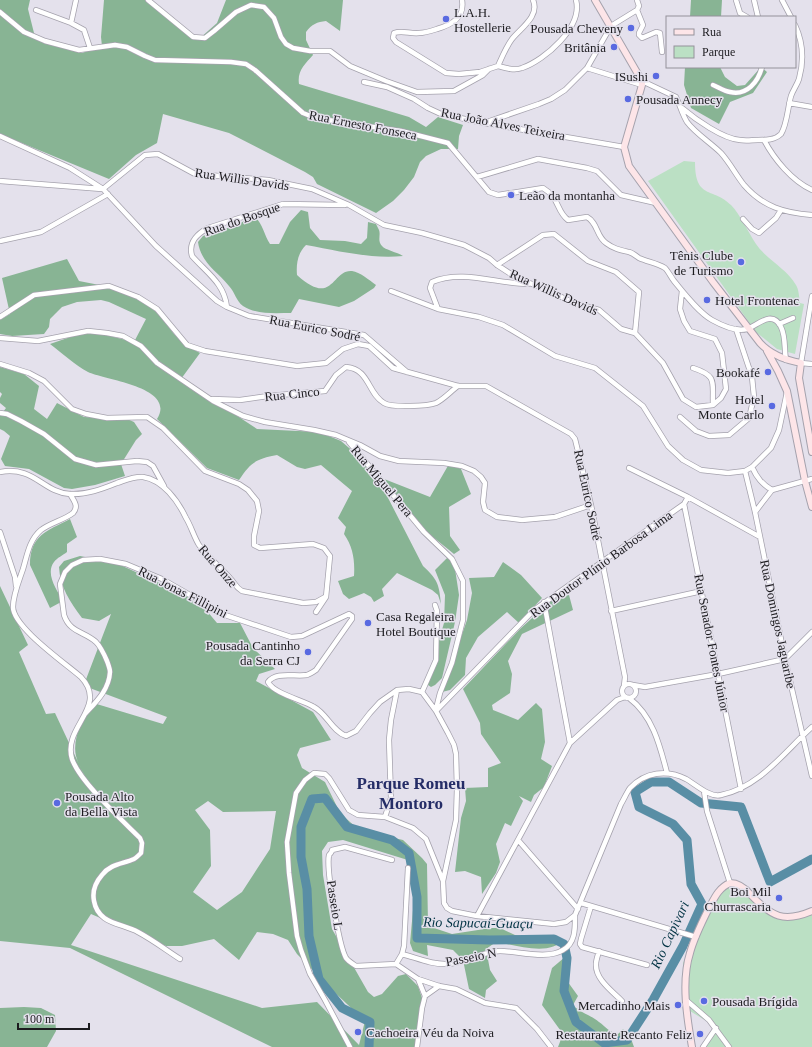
<svg xmlns="http://www.w3.org/2000/svg" width="812" height="1047" viewBox="0 0 812 1047" font-family="Georgia,serif">
<style>
.green{fill:#bbe0c4}
.forest{fill:#88b494;fill-rule:evenodd}
.lines{fill:none;stroke-linecap:round;stroke-linejoin:round}
.river{stroke:#598ea5;stroke-width:9}
.street-casing{stroke:#a5a2ad;stroke-width:6}
.secondary-casing{stroke:#a5a2ad;stroke-width:8}
.street{stroke:#fff;stroke-width:4.5}
.secondary{stroke:#fde5e8;stroke-width:6}
.poi-dot{fill:#596ae1;stroke:#e4e1ec;stroke-width:1.5}
.labels{text-anchor:middle;dominant-baseline:central;stroke-width:3;stroke-linejoin:round;paint-order:stroke}
.poi-label{font-size:13px;fill:#1c1b1f;stroke:#e4e1ec;text-anchor:end}
.street-label{font-size:13px;fill:#1c1b1f;stroke:#e4e1ec}
.water-label{font-size:14px;font-style:italic;fill:#003243;stroke:#e4e1ec}
.district-label{font-size:17px;font-weight:bold;fill:#252d67;stroke:#e4e1ec}
</style>
<rect width="100%" height="100%" fill="#e4e1ec"/>
<path class="green" d="M684 161 695 162C695 200 713 187 731 205 740 214 748 232 756 244 767 260 786 268 796 285 799 290 799 297 800 303L804 304 795 354 777 349 756 332 648 181Z
M729 884H737L765 911 747 904 775 917 787 920 812 913V1047H702L714 1030 708 1022 685 1008 683 963 719 890Z"/>
<path class="forest" d="M0 0H30L28 9 35 37 50 45 82 53 102 46 101 37 104 0H146L191 38 199 39 217 23 226 0H343L340 31 326 21C317 22 312 24 306 32V40L313 55C305 64 297 71 299 84L409 117 426 127 438 117 463 125 459 136 458 149H441L426 156 420 162 414 177 404 190 393 201 376 213 317 184 313 177 305 172 229 133 163 114 157 143 136 155 109 179 0 134Z
M691 0H722L721 17H690Z
M685 67H720L725 77 737 86 745 85 761 67 767 72 753 93 730 102 719 124 691 108 684 85Z
M301 210 308 212 310 228 320 240 345 241 361 244 367 238 368 222 376 224C377 226 378 228 379 230 381 235 377 241 382 246 385 250 397 252 403 256 370 259 339 251 306 245 298 253 296 263 297 275 333 308 332 269 352 271 360 272 369 280 376 285L374 288 354 301 339 307 299 299 291 313C276 313 257 315 243 306 236 301 235 292 229 286 217 271 201 263 198 242L203 236 227 228H233L247 219 255 217C263 224 264 235 270 244H279L290 222Z
M67 259 79 281C106 286 135 293 156 312 164 319 168 327 175 335 182 343 190 348 200 353L181 379 257 429 319 432 341 441 370 466 374 475 430 497 449 464 461 469 471 494 449 507 450 536 460 550 454 554 428 533 394 492H385L423 566C438 580 439 584 441 604L438 595 432 590 397 573 382 589 384 596 374 602 371 597 364 593 349 599 343 594 338 581 354 576C355 560 353 547 344 534L346 527 338 518 352 491 321 465 305 469 297 467 277 455C256 459 251 462 239 480L207 468 157 419C177 387 105 380 88 372 75 365 62 353 50 344L85 332 106 335 134 342 146 319 109 302 101 300 77 302 62 307 50 319 49 327 44 334 12 336 0 334V320L10 314 2 278Z
M0 367 24 374 39 386 34 409 47 419 57 403 84 417 127 419 134 422 142 434 136 440 121 464 125 476 95 485 72 489 64 488 29 469 5 466 1 459 10 436 4 431 0 429V416L6 408 0 403V398L2 394 0 392Z
M70 519 77 537 67 544V552C63 555 57 558 54 562 45 574 57 590 63 601L50 608 30 565C30 535 47 531 70 519Z
M80 556 116 563 173 589 202 605 217 623H240L253 648 275 669 259 674 256 681 313 712 331 740 300 748 297 755 302 768 325 782 340 813 359 830 403 840 422 858 427 864 428 926 452 934 491 928H500L515 935 540 939H564C550 957 516 945 496 942L486 949 490 970 497 981 486 990 485 998 469 989 463 960 453 950 427 945 428 956 413 951 410 943 416 877 411 861 343 840 328 842 322 851 323 875 332 929 368 992 374 997 382 994 398 976 406 974 418 986 422 998 416 1047H272L70 948 0 941V586L28 645 19 652 46 714 55 713 86 779C83 771 78 764 76 756 72 740 83 716 90 702L163 724 167 717 87 687 85 682 111 614 99 621 82 618C70 602 60 587 59 567L64 561ZM208 801 223 812 276 811 270 849 242 892 217 910 193 892 211 866 210 830 195 810ZM91 914 166 946H182L214 939 239 960 257 932 273 934 288 940 297 954 330 988 365 1021 359 1045 317 1002 262 1008 71 945Z
M448 557 455 569 459 595 455 622 442 678 435 685 431 687 428 685 427 681 444 623 445 595 435 570Z
M503 562 521 575 542 598 519 623 507 612 478 637 466 658 465 675 450 690 442 692 467 620 472 593 469 578 494 577Z
M569 595 573 610 522 634 508 661 512 674 510 693 492 705 493 710 518 720 536 703 542 709 545 742 541 759 552 766 544 787 534 795 531 802 519 796 523 801 511 826 505 823 496 844 500 862 496 873 482 894 481 877 465 871 455 872 461 818 466 801 465 788 488 787V768L501 763 481 734 480 723 463 689 520 629 552 600Z
M565 957V978L578 996 573 1005C580 1013 591 1015 599 1022 606 1027 609 1032 618 1034L623 1029 630 1036 634 1047H558L563 1034 542 1005 552 968Z
M24 1007 41 1008 55 1015 56 1031 47 1047H0V1008Z"/>
<g class="lines">
<path class="river" d="M369 1047 370 1022 342 1008 319 979 309 936 307 889 301 857V827L312 799 325 798 347 827 392 840 409 853 417 897V938L490 940 554 939 564 944 567 958 564 991 576 1022 604 1043 627 1040 653 1000 683 946 702 904 691 884 687 840 673 824 639 807 635 792 651 782H669L701 803 741 807 770 882 812 859"/>
<defs>
<path id="street" d="M148 0 193 37 205 38 214 31 236 12 251 5 264 7 274 18 281 37 286 44 293 48 310 51H330L350 66 386 81 417 92 454 91 483 75 489 69
M462 0C465 18 451 25 437 29 431 31 425 33 419 33 410 34 402 30 394 33L393 38 396 42 446 73 459 74 480 72 498 66
M736 0 740 13 747 17
M754 0 758 17
M782 0 791 17
M36 10 71 23 84 30 90 48
M637 10 643 25 639 33V35L642 38 656 32 660 33 662 52
M0 12 24 32 45 41 79 50 115 45 127 47 145 56 155 60 231 62 246 64 255 70 303 113 313 117 339 122 401 131 448 143 489 192 498 195 543 188C560 198 556 211 568 220L587 217C598 223 596 236 606 243 614 249 620 250 629 252 633 253 636 256 639 258 648 262 657 263 665 268 668 271 671 277 674 281 684 293 698 312 712 320 721 325 736 332 747 329 756 327 772 308 781 327 786 337 784 349 786 360
M71 23 76 0
M498 66C505 68 514 71 522 68 545 60 583 27 576 0
M498 66C502 57 506 47 512 39 521 28 540 16 533 0
M587 68 642 85
M642 81 676 97C680 105 682 114 687 122 695 133 711 143 721 153 730 163 736 175 744 185 763 207 785 213 812 215
M364 82 387 87 414 99 428 108 441 114 484 123 624 147
M713 85C718 87 724 91 730 92 747 96 758 82 762 67
M789 103 812 107
M682 108C695 119 723 139 740 140 746 141 752 140 758 140 766 140 775 140 781 134 787 125 788 106 791 96 793 90 797 85 799 79 804 61 803 42 795 25
M484 123 539 104 551 99 565 90 587 68 611 26 637 10 639 6 637 0
M0 136 70 168 103 189 156 246 217 301 227 307 249 316 364 335 407 372
M764 140C774 159 792 181 812 190
M477 177 538 159 587 168 597 171 621 195 656 203
M0 181 102 189
M103 189 145 155 158 154 195 174 268 180 312 189 349 205 384 225 422 233 464 245 489 258 497 265 517 278 542 288 572 302 599 310 621 329 635 333 663 363 683 399 696 407 713 405 721 398 726 389 722 353 715 339 690 331 684 321 680 309 682 291
M743 219 752 229 759 233 776 218 781 210
M0 241 41 232 108 194
M497 265 543 235 554 234 588 261 616 272 639 292 635 333
M391 291 438 309 479 317 503 325 555 356 595 368 643 406 668 446 683 460 701 470 728 473 745 471 752 467 771 448 779 430 787 392
M812 296 801 363 812 364
M227 307C224 283 207 273 192 256 188 242 197 234 208 228L283 204 345 205
M438 309 430 288 432 282C462 269 497 284 528 284
M0 317 34 295 109 286 138 297 157 309 187 345 205 351 297 366 326 363 343 349 358 344 369 346 393 368 458 386H486L555 425 571 434 575 439 591 505 625 677 624 686
M779 324 793 318
M0 338 38 341 88 331 107 333 123 336 141 346 157 363 213 401 243 416 265 422 314 430 336 435 360 445 380 456 399 461 444 463 462 466 474 471 481 477 485 483 483 502 485 510 497 517 522 520 555 517 591 505
M0 364 29 373 44 381 72 409 86 414 107 418 147 417 163 428 205 471 239 484 248 490 257 501 259 511 254 536V545L260 548 313 544 324 548 330 556 326 597 316 612
M693 368C718 376 712 382 713 405
M212 399 240 400 268 396 325 391 336 375 346 367C370 369 367 393 384 403 392 408 428 406 436 403 444 399 451 391 458 386
M0 413 7 414 21 421 44 434 75 459 96 465 137 461 147 462 153 466 164 486
M680 417 696 431 709 436 729 435 749 418 754 397 752 377 736 329
M349 442 424 532 452 559 463 581V620L452 663 440 693 436 709
M752 467C757 478 762 484 772 490
M629 468 688 497 760 537
M745 471 755 512 785 659 812 776
M0 472C35 466 42 492 70 494 86 495 102 489 117 483 126 480 134 476 143 477 163 480 178 501 186 518 191 526 194 537 199 545 208 557 220 567 230 578 235 583 235 587 242 591L303 603 316 602 325 597
M70 494C74 501 79 506 73 513 64 520 50 523 41 530 29 540 27 556 23 569 19 581 13 595 13 607 13 627 65 663 81 677 109 707 62 727 72 759 80 782 122 820 140 838L142 843 141 853C139 855 136 858 134 859 123 864 110 864 102 875 95 883 92 891 94 901 98 924 121 923 138 932 153 940 166 950 180 959
M688 497 684 504 741 789
M755 512 772 490 812 479
M0 532 15 577 16 586
M544 602 570 743
M611 611 702 591
M622 691a7 7 0 1 1 14 0a7 7 0 1 1-14 0Z
M633 685 645 687 718 674 785 659 812 632
M422 692 436 660 437 611 435 605
M629 698C653 716 660 746 667 773
M436 711 534 610 684 504
M85 714C96 702 109 690 110 672 110 669 108 664 107 661 104 654 101 647 96 642 84 631 70 633 64 615L60 584 65 572 72 565 83 560 100 559 126 564 162 579 225 615 291 637 302 636 349 614 352 616V619L316 670C313 672 310 674 307 675 295 677 276 671 268 682 274 694 303 700 314 707 327 714 332 731 346 736L356 731 370 713 380 702 397 690 409 689 422 692 436 711 448 733 454 745 456 754 457 788 456 820 443 881
M704 791 707 811 730 883
M385 817 391 798 389 740 391 720 397 690
M518 840 578 909
M392 860 345 847 332 850C332 851 330 854 329 855 326 869 339 946 346 958 348 961 353 964 356 966L396 964 402 954 404 946 408 868
M581 903 696 937
M591 906 581 939 580 944 582 947 647 965
M477 916 570 743 617 700 625 697
M599 951C598 955 596 960 596 964 595 979 612 991 622 1001
M402 954C417 958 432 965 447 964 465 964 482 951 500 951 518 951 547 960 563 950 576 943 575 927 575 915
M396 964 418 979 439 986 456 989 485 1003 516 1008 537 1029 551 1047
M418 979 425 996
M686 1000 709 1020 729 1047
M350 1047 325 1000 310 974 301 950 297 936 289 873 287 842 296 793 305 780 314 773 325 774 329 778 349 810 358 815 385 817 413 828 426 839 443 881 444 903 447 908 452 911 477 916 554 924 566 922 575 915 621 804C624 799 627 792 630 788 645 772 667 769 686 779 695 784 710 798 721 795 760 787 784 752 812 727
M417 1047 422 1008 425 996 439 986
M703 1047 716 1028"/>
<path id="secondary" d="M595 0 642 81V85L624 147 629 166 713 282 760 343C771 355 785 360 801 363L799 378 812 452
M767 351 778 371 787 391 805 481 812 507
M692 1047C687 1018 681 981 690 953 694 938 701 924 708 910 714 899 718 888 730 883 739 883 746 889 751 895 772 917 784 923 812 911"/>
</defs>
<use href="#street" class="street-casing"/>
<use href="#secondary" class="secondary-casing"/>
<use href="#street" class="street"/>
<use href="#secondary" class="secondary"/>
</g>
<g class="poi-dot">
<circle cx="446" cy="19" r="4"/>
<circle cx="631" cy="28" r="4"/>
<circle cx="614" cy="47" r="4"/>
<circle cx="656" cy="76" r="4"/>
<circle cx="628" cy="99" r="4"/>
<circle cx="511" cy="195" r="4"/>
<circle cx="741" cy="262" r="4"/>
<circle cx="707" cy="300" r="4"/>
<circle cx="768" cy="372" r="4"/>
<circle cx="772" cy="406" r="4"/>
<circle cx="368" cy="623" r="4"/>
<circle cx="308" cy="652" r="4"/>
<circle cx="57" cy="803" r="4"/>
<circle cx="779" cy="898" r="4"/>
<circle cx="704" cy="1001" r="4"/>
<circle cx="678" cy="1005" r="4"/>
<circle cx="358" cy="1032" r="4"/>
<circle cx="700" cy="1034" r="4"/>
</g>
<g class="labels">
<g class="poi-label">
<text x="454" y="12" text-anchor="start">L.A.H.<tspan x="454" dy="15">Hostellerie</tspan></text>
<text x="623" y="28">Pousada Cheveny</text>
<text x="606" y="47">Britânia</text>
<text x="648" y="76">ISushi</text>
<text x="636" y="99" text-anchor="start">Pousada Annecy</text>
<text x="519" y="195" text-anchor="start">Leão da montanha</text>
<text x="733" y="255">Tênis Clube<tspan x="733" dy="15">de Turismo</tspan></text>
<text x="715" y="300" text-anchor="start">Hotel Frontenac</text>
<text x="760" y="372">Bookafé</text>
<text x="764" y="399">Hotel<tspan x="764" dy="15">Monte Carlo</tspan></text>
<text x="376" y="616" text-anchor="start">Casa Regaleira<tspan x="376" dy="15">Hotel Boutique</tspan></text>
<text x="300" y="645">Pousada Cantinho<tspan x="300" dy="15">da Serra CJ</tspan></text>
<text x="65" y="796" text-anchor="start">Pousada Alto<tspan x="65" dy="15">da Bella Vista</tspan></text>
<text x="771" y="891">Boi Mil<tspan x="771" dy="15">Churrascaria</tspan></text>
<text x="712" y="1001" text-anchor="start">Pousada Brígida</text>
<text x="670" y="1005">Mercadinho Mais</text>
<text x="366" y="1032" text-anchor="start">Cachoeira Véu da Noiva</text>
<text x="692" y="1034">Restaurante Recanto Feliz</text>
</g>
<g class="street-label">
<text transform="translate(503 124) rotate(11)">Rua João Alves Teixeira</text>
<text transform="translate(363 125) rotate(11)">Rua Ernesto Fonseca</text>
<text transform="translate(242 179) rotate(8)">Rua Willis Davids</text>
<text transform="translate(242 219) rotate(-19)">Rua do Bosque</text>
<text transform="translate(554 292) rotate(24)">Rua Willis Davids</text>
<text transform="translate(315 328) rotate(11)">Rua Eurico Sodré</text>
<text transform="translate(292 394) rotate(-6)">Rua Cinco</text>
<text transform="translate(382 481) rotate(50)">Rua Miguel Pera</text>
<text transform="translate(588 495) rotate(78)">Rua Eurico Sodré</text>
<text transform="translate(601 564) rotate(-36)">Rua Doutor Plínio Barbosa Lima</text>
<text transform="translate(218 566) rotate(49)">Rua Onze</text>
<text transform="translate(183 592) rotate(27)">Rua Jonas Fillipini</text>
<text transform="translate(778 624) rotate(78)">Rua Domingos Jaguaribe</text>
<text transform="translate(712 643) rotate(79)">Rua Senador Fontes Júnior</text>
<text transform="translate(335 905) rotate(81)">Passeio L</text>
<text transform="translate(471 957) rotate(-11)">Passeio N</text>
</g>
<g class="water-label">
<text transform="translate(478 923) rotate(1)">Rio Sapucaí-Guaçu</text>
<text transform="translate(670 935) rotate(-65)">Rio Capivari</text>
</g>
<g class="district-label">
<text x="411" y="783">Parque Romeu<tspan x="411" dy="20">Montoro</tspan></text>
</g>
</g>
<rect x="666" y="16" width="130" height="52" fill="#e4e1ec" stroke="#94929a"/>
<rect x="674" y="29" width="20" height="6" fill="#fde5e8" stroke="#94929a"/>
<text x="702" y="36" font-size="12" fill="#1c1b1f">Rua</text>
<rect x="674" y="46" width="20" height="12" fill="#bbe0c4" stroke="#94929a"/>
<text x="702" y="56" font-size="12" fill="#1c1b1f">Parque</text>
<path d="M18 1023v6h71v-6" fill="none" stroke="#1c1b1f" stroke-width="2"/>
<text x="24" y="1023" font-size="12" fill="#1c1b1f" stroke="#e4e1ec" stroke-width="3" paint-order="stroke">100 m</text>
</svg>
